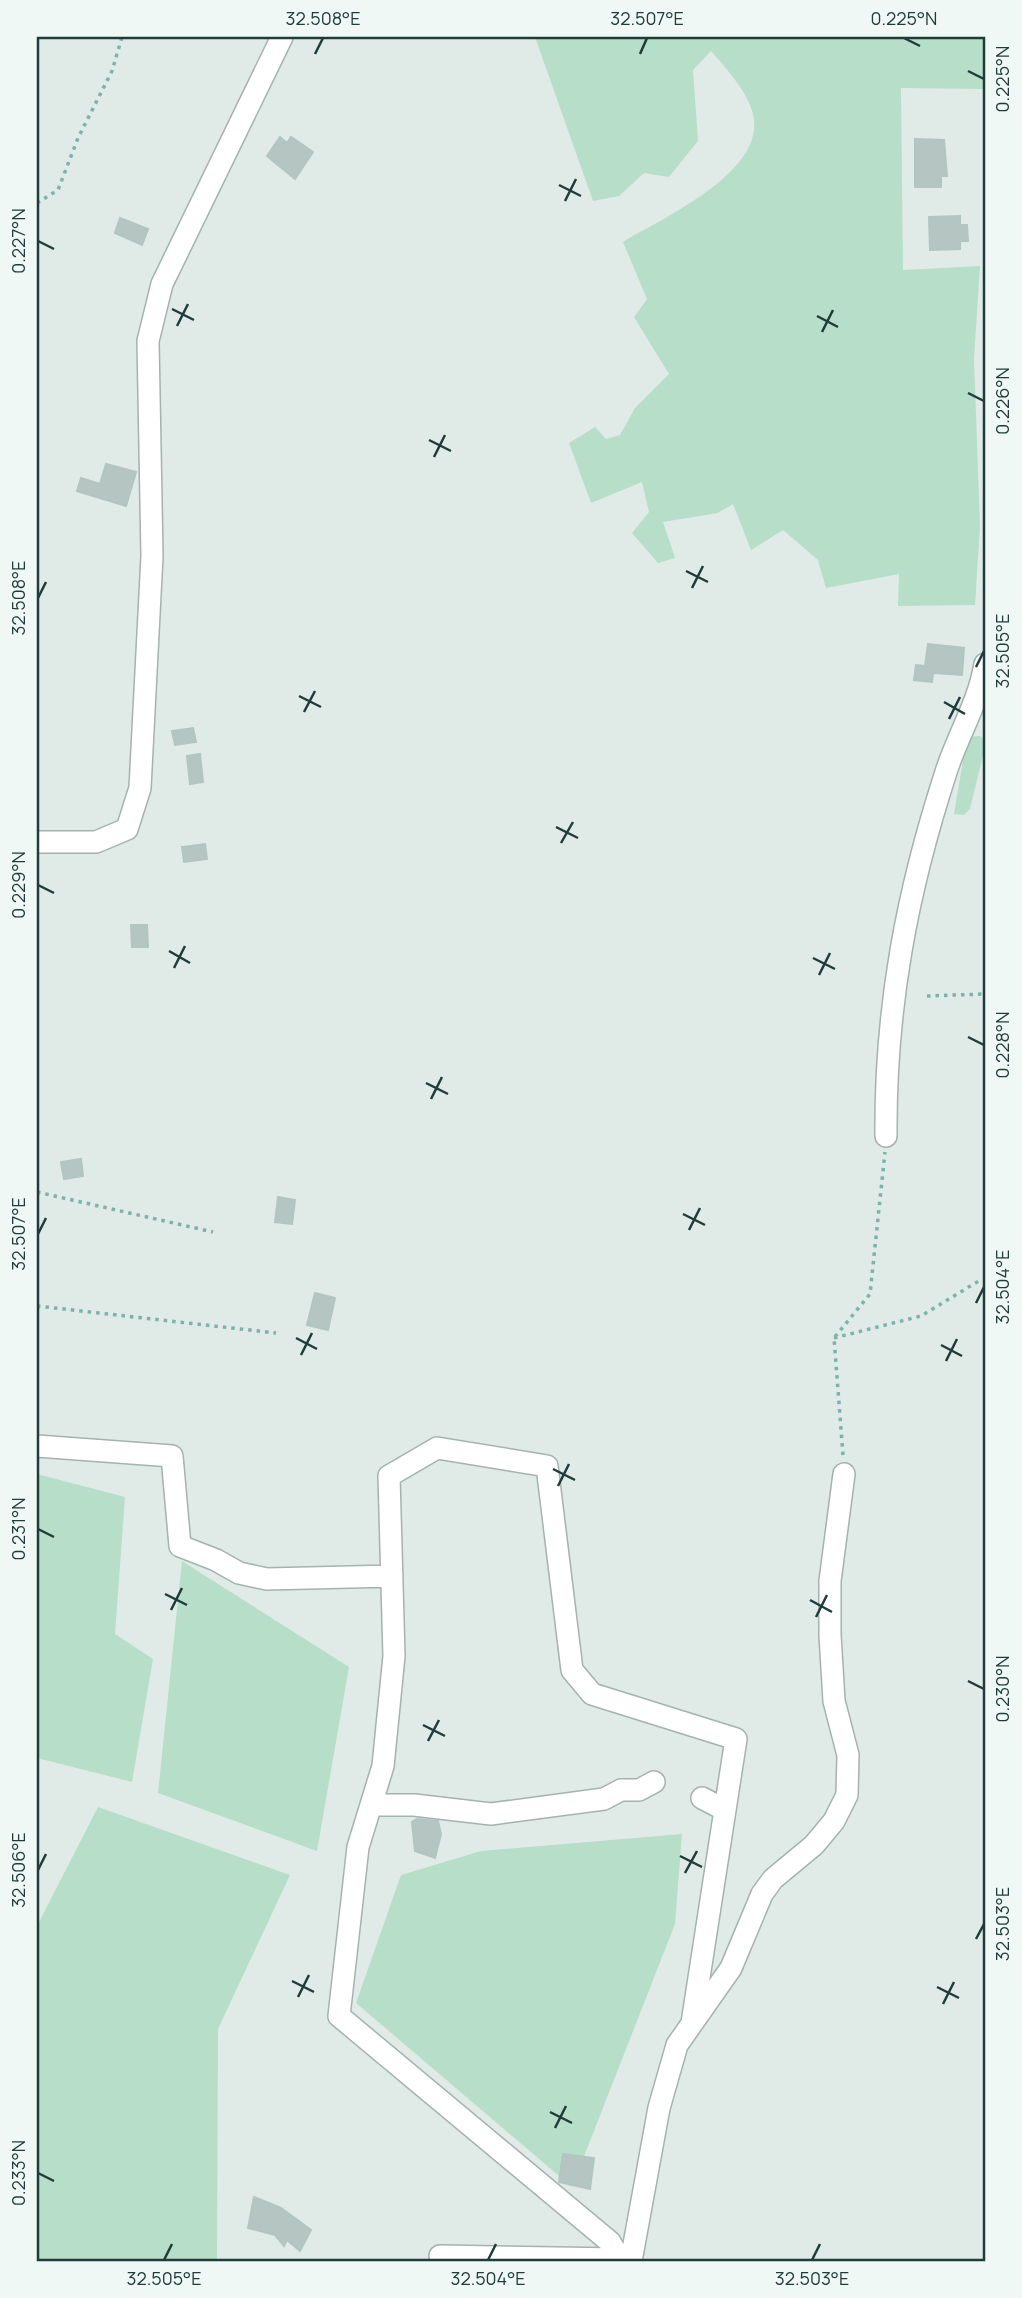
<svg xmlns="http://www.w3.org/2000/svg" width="1022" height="2298" viewBox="0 0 1022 2298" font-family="Manrope,sans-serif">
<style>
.green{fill:#b7dec8}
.building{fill:#b5c6c2;stroke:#b2c5c1;stroke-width:2}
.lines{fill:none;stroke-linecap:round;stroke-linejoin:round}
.minor-casing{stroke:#a3b3b0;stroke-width:24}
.path{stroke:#7eb1aa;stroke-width:3.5;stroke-dasharray:3.5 5;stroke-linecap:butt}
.minor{stroke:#fff;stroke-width:21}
.ticks{fill:none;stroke:#203c3a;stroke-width:2.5}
.neatline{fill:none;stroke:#203c3a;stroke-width:2.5}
.ticks-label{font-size:18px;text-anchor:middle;fill:#203c3a}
</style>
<rect width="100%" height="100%" fill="#e0ebe8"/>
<path class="green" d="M535 37H985L984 89 901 88 903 270 980 266 974 359 980 526 975 605 898 606 899 574 826 588 818 560 783 530 751 550 733 504 718 513 663 522 675 558 658 563 632 533 649 512 642 482 591 503 569 443 595 427 606 439 620 435 635 408 669 374 634 317 647 299 623 242C664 217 767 172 753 114 748 92 725 67 711 51L693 70 698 141 669 177 644 173 619 196 593 201Z
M980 736 985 740V747L970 809 964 815 954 814 967 737Z
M37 1474 125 1497 115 1634 153 1659 132 1782 37 1758Z
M182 1561 349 1667 317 1851 158 1793Z
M98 1807 290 1875 218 2029 217 2261H37V1926Z
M682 1834 675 1924 572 2187 356 2003 401 1875 481 1851Z"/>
<path class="building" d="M280 137 287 143 291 137 313 152 295 179 267 156Z
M915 139 944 140 947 176H941V187H915Z
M960 216V225H967L968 241H960V249L930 250 929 217Z
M120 218 148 229 142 245 115 233Z
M106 464 136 472 126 506 77 491 81 478 100 484Z
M928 644 964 648 962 675 933 673 932 682 914 680 916 665 925 666Z
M193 728 196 742 175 745 172 731Z
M200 754 203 782 190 784 187 756Z
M205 844 207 859 184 862 182 847Z
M131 925H147L148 947H132Z
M81 1159 83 1176 64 1179 61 1162Z
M278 1197 295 1200 292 1224 275 1222Z
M315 1293 335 1298 328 1330 307 1325Z
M417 1819 438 1821 441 1834 435 1858 415 1851 412 1822Z
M563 2154 594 2158 590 2189 559 2182Z
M254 2197 281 2208 311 2230 300 2251 287 2240 284 2246 275 2235 248 2228Z"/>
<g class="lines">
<defs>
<path id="minor" d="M37 842H96L127 829 140 788 152 556 148 341 162 284 282 37
M886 1136C885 1007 907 891 947 769 959 733 979 701 985 664
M37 1446 172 1456 180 1546 216 1560 239 1573 267 1579 392 1576
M702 1798 725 1810
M371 1805H414L491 1814 604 1799 621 1790H639L654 1782
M440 2256 619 2259
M621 2261 610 2242 339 2016 358 1847 383 1766 394 1656 389 1476 437 1448 547 1466 572 1670 592 1694 736 1739 692 2023
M631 2261 659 2108 677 2045 731 1968 762 1894 773 1879 814 1845 834 1821 847 1795 848 1755 834 1701 830 1635V1581L844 1474"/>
</defs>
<use href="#minor" class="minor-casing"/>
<path class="path" d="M37 203 58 190 78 138 112 71 122 37
M927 996 985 994
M37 1192 213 1232
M37 1306 276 1333
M834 1338 921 1316 982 1279
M843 1455 834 1338 870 1294 885 1152"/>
<use href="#minor" class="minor"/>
</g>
<path class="ticks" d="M904 38 920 46M315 54 323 38M640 54 647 38M968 71 984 79M559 185 581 196M565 201 576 179M38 241 54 249M172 309 194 320M817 316 838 327M177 326 188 304M822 332 833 310M968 393 984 401M429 440 451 451M434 457 445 435M686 571 708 582M692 588 703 566M38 598 46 582M976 667 984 651M299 696 321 707M944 702 965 714M304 712 315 691M949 719 960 697M556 827 578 838M561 843 573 822M38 885 54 893M169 951 190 963M813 958 835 969M174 968 185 946M819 975 830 953M968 1037 984 1045M426 1083 448 1094M431 1099 442 1077M683 1214 705 1225M689 1230 700 1208M38 1234 46 1218M976 1303 984 1287M296 1338 317 1349M941 1345 962 1356M301 1355 312 1333M946 1361 957 1339M553 1469 575 1480M558 1486 569 1464M38 1529 54 1537M165 1594 187 1605M810 1600 832 1612M171 1610 182 1588M816 1617 827 1595M968 1681 984 1689M423 1725 445 1736M428 1741 439 1720M680 1856 702 1867M38 1870 46 1854M685 1873 697 1851M976 1939 984 1924M292 1981 314 1992M937 1987 959 1998M298 1997 309 1975M943 2004 954 1982M550 2112 572 2123M555 2128 566 2106M38 2173 54 2181M164 2260 172 2244M488 2260 496 2244M812 2260 820 2244"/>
<rect width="1022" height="2298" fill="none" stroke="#f0f8f5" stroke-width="77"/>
<rect x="38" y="38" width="946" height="2222" class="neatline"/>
<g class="ticks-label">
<text x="323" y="25">32.508°E</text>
<text x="647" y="25">32.507°E</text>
<text x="904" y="25">0.225°N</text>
<text transform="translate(1003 79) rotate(-90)" y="6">0.225°N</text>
<text transform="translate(19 241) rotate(-90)" y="6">0.227°N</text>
<text transform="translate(1003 401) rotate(-90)" y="6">0.226°N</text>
<text transform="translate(19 598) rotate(-90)" y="6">32.508°E</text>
<text transform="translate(1003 651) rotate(-90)" y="6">32.505°E</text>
<text transform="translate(19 885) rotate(-90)" y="6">0.229°N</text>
<text transform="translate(1003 1045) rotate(-90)" y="6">0.228°N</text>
<text transform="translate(19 1234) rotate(-90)" y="6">32.507°E</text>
<text transform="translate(1003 1287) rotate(-90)" y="6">32.504°E</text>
<text transform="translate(19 1529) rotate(-90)" y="6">0.231°N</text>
<text transform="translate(1003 1689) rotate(-90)" y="6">0.230°N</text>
<text transform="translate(19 1870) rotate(-90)" y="6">32.506°E</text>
<text transform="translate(1003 1924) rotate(-90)" y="6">32.503°E</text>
<text transform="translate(19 2173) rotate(-90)" y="6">0.233°N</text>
<text x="164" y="2285">32.505°E</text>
<text x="488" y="2285">32.504°E</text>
<text x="812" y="2285">32.503°E</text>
</g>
</svg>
